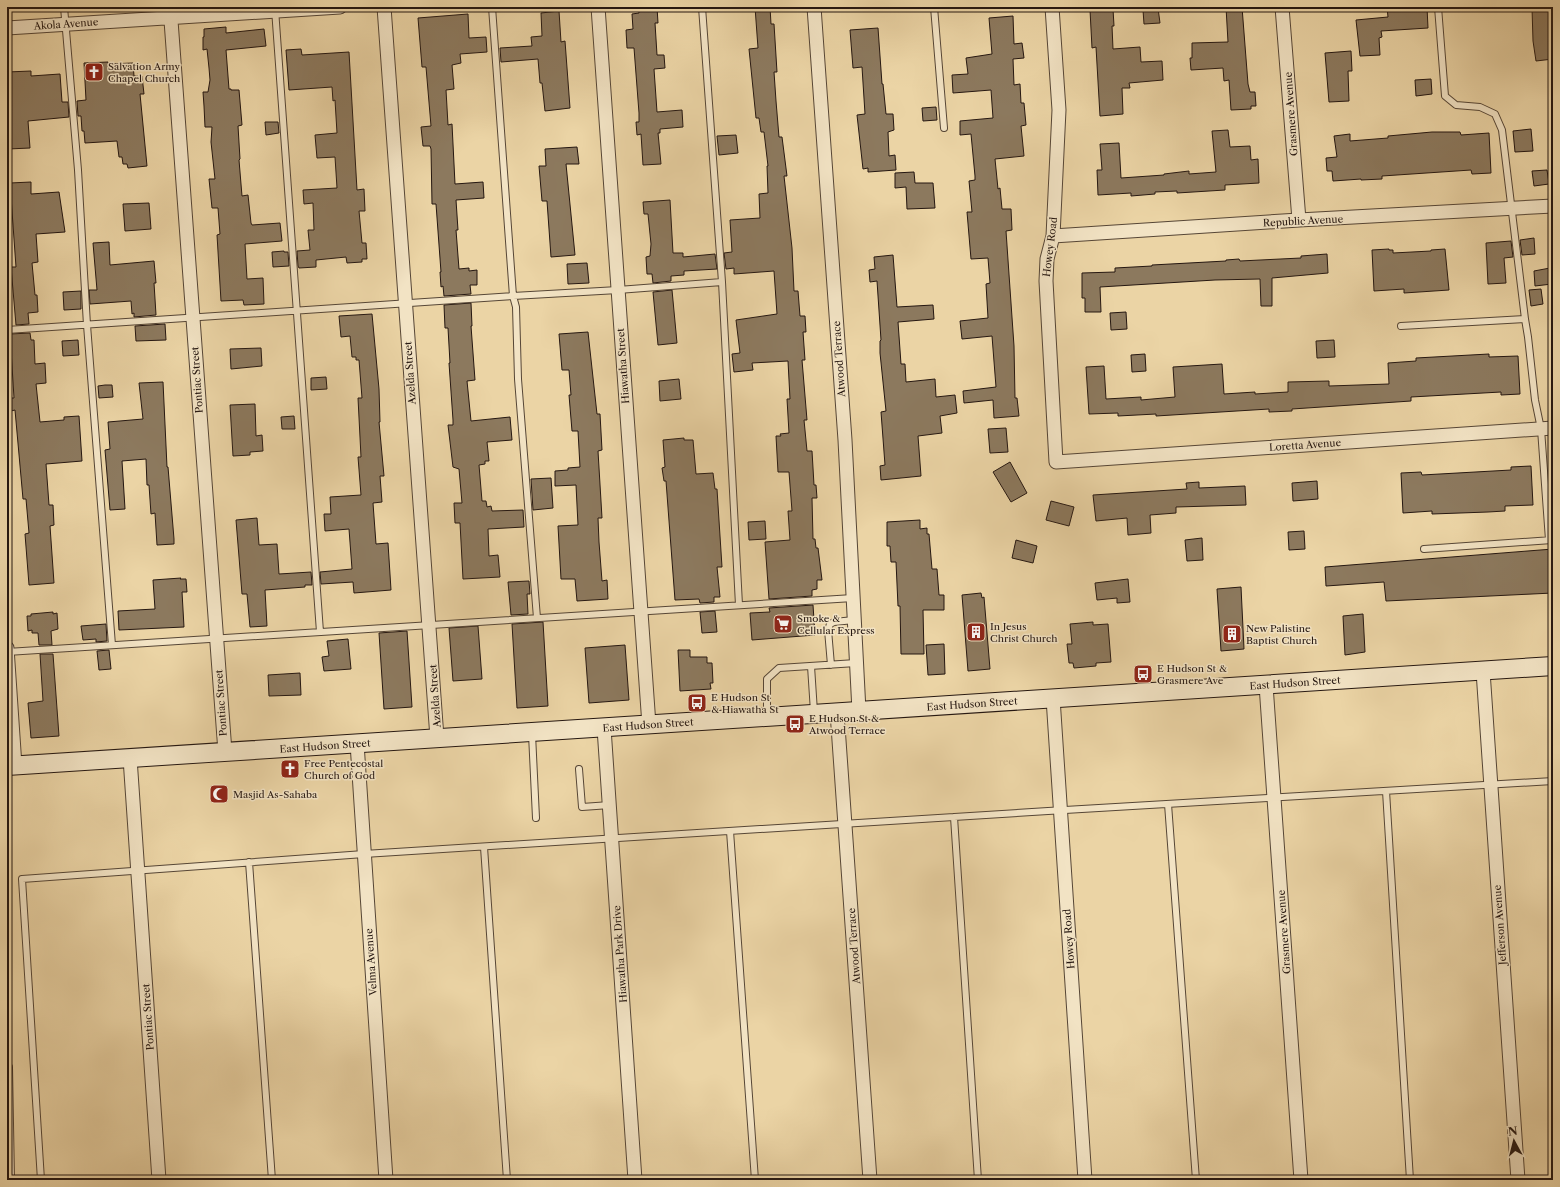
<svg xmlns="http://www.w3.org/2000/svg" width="1560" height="1187" viewBox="0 0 1560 1187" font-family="'Libre Caslon Text',serif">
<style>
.building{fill:#8c795e;stroke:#251711}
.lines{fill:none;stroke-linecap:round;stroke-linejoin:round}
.lane-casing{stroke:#564636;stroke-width:8}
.street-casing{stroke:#564636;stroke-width:15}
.secondary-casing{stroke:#251711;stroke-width:20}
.lane{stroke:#f2e3c4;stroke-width:6}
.street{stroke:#f2e3c4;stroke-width:13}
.secondary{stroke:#f2e3c4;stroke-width:18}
.labels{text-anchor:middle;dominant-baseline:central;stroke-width:3;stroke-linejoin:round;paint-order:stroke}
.street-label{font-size:10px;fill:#251711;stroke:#f2e3c4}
.poi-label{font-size:10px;fill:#251711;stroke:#f2e3c4;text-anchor:start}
</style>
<rect width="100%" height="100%" fill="#ebd4a5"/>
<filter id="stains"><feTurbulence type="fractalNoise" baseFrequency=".005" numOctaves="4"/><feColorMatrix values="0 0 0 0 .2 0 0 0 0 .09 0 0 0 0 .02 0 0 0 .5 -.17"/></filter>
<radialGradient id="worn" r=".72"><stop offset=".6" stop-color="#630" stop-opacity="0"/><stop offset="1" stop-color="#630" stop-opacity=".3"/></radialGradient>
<path class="building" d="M639 7H657L658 23H655L657 55H664L665 68 654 69 657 112 682 110 683 127 660 129V133H658L661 164 643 165 641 134 637 135 636 122H639V113L634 48H627L626 30 633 29 632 14 639 13Z
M755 7H770L771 24H774L777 72H774L776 101 779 137H782L787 176H784L792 248 794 291H798L800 316H805L806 332H803L805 360H802L807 420H804L807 451H812L814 485H816L817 498H812L813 539H815L816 548H818L822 580H817V589L812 590V596L769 599 765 542 790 540 788 511H792L789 472H778L776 436H781L780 434 789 433 787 399H790L788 361 752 363 753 370 734 372 732 354 740 353 736 320 777 314 774 271 734 274V268L726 269 724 253 732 252 730 220 760 218 759 194 768 193 767 166H768L764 132H761L759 118H756L749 49 758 48Z
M1226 7H1242L1248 84 1250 92H1255L1256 106H1251V109L1231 110 1229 80 1224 81 1223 68 1191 70 1190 58H1192V43L1228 42Z
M1387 7H1427L1428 28 1381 31 1382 37 1379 38 1380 55 1360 56 1356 20 1388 17Z
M1553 7V59L1536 61 1533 41 1532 8Z
M1158 8 1160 23 1144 24 1143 10Z
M1113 9 1114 26H1112L1113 49 1140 47 1141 62 1162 61 1163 80 1129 83 1130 88H1122L1123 114 1100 116 1096 47 1092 48 1090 10Z
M559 11 561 42 565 41 570 108 545 111 542 83H540L538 59 501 62 500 48 532 46 531 37 542 36 541 13Z
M468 14 469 38 486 37 487 52 460 54 461 63 452 65 454 89 446 90 448 125 452 124 455 184 483 182 484 198 456 200 458 230H456L459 269 469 268V271L477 270V285H470L471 294 444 296 443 286 441 287 440 272H441L436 204H432L431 149 430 146H423L421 127 431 126 426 67H422L418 18Z
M1013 16 1014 44 1022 43 1024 58 1013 59 1014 85 1020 84 1021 103H1024L1026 125 1021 126 1024 156 995 159 998 189 1000 188 1002 209H1011L1012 230 1006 231 1014 346 1015 398H1017L1019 416 994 418 993 400 964 403 963 391 996 387 992 336 962 339 960 321 988 318 986 284 990 283 988 258 971 259 967 212H972L969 181 975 180V176L971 134 960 135V121L993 118 991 90 953 93 952 75 968 74 966 58 992 54 989 18Z
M226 27V33L264 29 266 46 226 50 229 89H231V90H239L242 125 238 126 240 159 239 160 242 196 248 195 251 223 252 225 280 223 282 241 245 244 247 279 263 278 264 304 244 305 243 300 221 301 217 235 220 234 218 208H212L209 179H215L211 142 212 127H205L204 106 203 92H208L210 80 209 68 207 49 203 50V37H204V29Z
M878 28 882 84H883L886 114H893L894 130 888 132 889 156 895 155 896 170 868 172V168L863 169 857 115 865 114 862 67 853 68 850 30Z
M301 49 302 55 349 52 357 190 364 189 365 211H359L362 243H366L367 259H362V262L347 263 346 257 316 260V267L299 268 298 266 297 251 310 250 308 230H314L313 203 304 204 303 190 337 188 335 157 317 158 315 135 337 133 335 100 333 101 332 87 289 90 286 50Z
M1351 51 1352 71H1348L1349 101 1329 102 1325 53Z
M108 62V64L133 63 134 76H142L144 94H140L147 166 128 168 127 164H123L122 157H119L117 141 85 143 84 131H82L81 116H78L77 101 86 100 84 63Z
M31 71V76L60 74 62 102H68L69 117 28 121 30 148 8 149 7 72Z
M1431 79 1432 94 1416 96 1415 80Z
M936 107 937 120 923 121 922 108Z
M265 122H278L279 133 266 135Z
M1531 129 1533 151 1515 152 1513 131Z
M1228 130 1230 147 1250 146 1251 160 1258 159 1259 183 1225 185V190L1177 193V191L1155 192V194L1131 196V193L1098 195 1097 170H1102L1100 144 1119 143 1121 178 1164 175V174L1189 171V174L1216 172 1212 131Z
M1432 132H1460L1461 135 1489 133 1491 173 1472 174 1471 170 1382 176V179L1361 180V179L1333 181 1332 171H1327L1326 158 1337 157 1334 136 1350 134V141L1388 138V136Z
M736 135 738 153 719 155 717 136Z
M577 147 579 164H566L575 255 551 257 547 201H542L539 166H546L545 149Z
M1547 170 1549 184 1534 186 1532 171Z
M914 172 915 183H933L935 208 907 209 906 187 895 188V173Z
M31 182V194L59 192 65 232 36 234 38 262 32 263 35 295H37L38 312 28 313 29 324 16 325 11 267H16L10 183Z
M670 200 673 253H683V257L715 254 717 269 684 271V275L671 276V281L653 283 652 274H647L646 257 650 256 651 244 648 214H644L643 202Z
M149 203 151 229 125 231 123 204Z
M1534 238 1535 254 1522 255 1520 240Z
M1511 241 1513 257 1504 258 1506 283 1488 284 1486 243Z
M109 242 110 265 154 261 156 283H154L156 315 134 317V313L132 314 131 301 90 304 89 290H97L93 243Z
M1389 249V250H1393V253L1431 251V250L1445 249 1449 290 1404 293V289L1374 291 1372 250Z
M284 251V252H288L289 266 273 267 272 252Z
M1327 254 1328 273 1272 278V306H1261L1260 279 1215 280 1100 287 1101 312H1085V298H1082V273L1115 272V268L1152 266V265L1226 261V260L1239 259 1240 261 1301 258V256Z
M893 255 897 307 933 305 934 319 898 322 901 364H905L906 382 935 379 936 397 955 395 957 413 940 416 942 433 918 436 921 476 881 480 880 466 885 465 881 412 886 411 880 353V341L881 340 877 281 870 282 869 270 875 269 874 257Z
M587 263 589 283 568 284 567 264Z
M1550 268 1552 284 1535 286 1534 271Z
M1541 289 1543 304 1531 306 1529 290Z
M672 290 677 343 658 345 653 292Z
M81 291V309L64 310 63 292Z
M471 303 472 326H471L475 380 467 381 471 421 510 417 512 440 487 442 489 461H485V464L479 465 482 501H486L487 507 491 506 492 511 523 510 524 527 488 529 489 556 498 555 500 577 463 579 460 523H455L454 503H462L459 469 453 467 448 425H453V420L449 363H450L448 328H445L444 305Z
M1126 312 1127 329 1111 330 1110 313Z
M372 314 379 389 380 422H379L384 476H380L382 502 373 503 376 544 388 543 391 590 354 593 353 582 321 584 320 572 352 569 349 529 325 531 324 514H331L330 497 361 495 358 457H361L358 398H362L359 360H356V357H352L350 336 341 337 339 316Z
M165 324 166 340 136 341 135 326Z
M588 332 597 414H600L602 450 598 451 602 518H598L599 542 602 581 607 580 608 599 577 601 575 579H561L558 526 578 525 576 485 555 486V471L568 470V468L580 467 578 431H572L569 395H571L569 370H562L559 334Z
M30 333 31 340H34L35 364 45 363 46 383 36 384 40 422 64 420V417L79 416 82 461 46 464 49 505H53L54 525 50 526 54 583 29 585 25 534 29 533 26 499H23L15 410 11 411 10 398H14L10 334Z
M78 340 79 355 63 356 62 341Z
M1334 340 1335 357 1317 358 1316 341Z
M261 348 262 366 231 369 230 349Z
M1145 354 1146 371 1132 372 1131 355Z
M1489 354V357L1518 356 1520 394 1501 395V392L1411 397V401L1292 409V411L1269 412V409L1156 416V414L1118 416V413L1089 414 1086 367 1104 366 1106 399 1141 397V400L1175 397 1173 367 1222 364 1224 394 1255 392V394L1288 392V382L1329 381V386L1389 384 1388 363 1416 361V358Z
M326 377 327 389 311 390V378Z
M679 379 681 399 660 401 659 381Z
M163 382 167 467H168L174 539V544L157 545 155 513 151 514 149 485H147L146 459 122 461 125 509 110 510 105 450 110 449 108 422 143 419 139 383Z
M105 385H112L113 397 99 398 98 386Z
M255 404 256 436 262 435 263 451 250 452V455L233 456 230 405Z
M294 416 295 429H282L281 417Z
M1006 428 1008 452 990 453 988 429Z
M684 438V440H693L696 474 713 473 715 489H717L722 567H717L720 597H714V602L700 603 699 599 675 600 666 481H664L662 468 665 467 663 440Z
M1010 462 1027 493 1011 502 993 472Z
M1531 466 1533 505 1505 506V511L1488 512 1432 514V511L1403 513 1401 473 1421 472 1422 475 1511 470V467Z
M551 478 553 508 533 510 531 479Z
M1317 481 1318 499 1293 501 1292 483Z
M1199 482V488L1245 486 1246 505 1176 507V513L1150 515 1151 533 1128 535 1127 518 1096 521 1093 495 1187 489 1186 483Z
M1051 501 1074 507 1069 526 1046 520Z
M257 518 259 545 277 544 279 574 311 572 312 585H305V587L265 590 267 626 250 627 247 594H242L236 520Z
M920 520V529L927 528V534H929L932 569H937L939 595H944V610H923L924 654H901L900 606H898L896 562H891L890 546H887V522Z
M765 521 766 539 749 540 748 522Z
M1304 531 1305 549 1289 550 1288 532Z
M1202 538 1203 560 1187 561 1185 540Z
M1016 540 1037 546 1033 563 1012 558Z
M1553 549V593L1386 601 1384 582 1326 586 1325 567Z
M181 578 180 579H186L187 592H182L184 627 119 630 118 611 155 609 153 580Z
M1128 579 1130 602 1117 603V598L1097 600 1095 583Z
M529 581 530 594H527L528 614 511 615 508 582Z
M1241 587 1244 649 1221 651 1217 589Z
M981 593 982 598 984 597 990 669 968 671 962 595Z
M813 605 815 635 752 640 750 613 770 612 769 608Z
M715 611 717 632 702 633 700 612Z
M53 612V614L57 613 58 629 51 631 52 645H39L38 633H32V630L28 631 27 616H31V614Z
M1363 614 1365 652 1345 655 1343 616Z
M543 622 548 706 517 708 512 624Z
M1093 622V625L1108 624 1111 662 1096 663V666L1074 668 1073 663H1069L1067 644H1072L1070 624Z
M106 624 107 641 96 642V639L83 640 81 626Z
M478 626 482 679 453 681 449 628Z
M407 631 412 707 384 709 379 633Z
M348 639 351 669 324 671 322 657 329 656 327 641Z
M944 644 945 674 928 675 926 645Z
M625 645 629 700 589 703 585 648Z
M109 650 111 669 99 670 97 651Z
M678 650H690V657H707V663H712L713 683H710L711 689 680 691Z
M40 654H53L59 736 31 738 28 703 43 701Z
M300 673 301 695 269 696 268 675Z"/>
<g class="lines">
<defs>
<path id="lane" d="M64 7 78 170 87 325 112 645
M492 7 513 296 516 307 518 379 537 618
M702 7 722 282 739 605
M934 7 944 128
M1438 7 1445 96 1456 105 1480 107 1495 114 1502 130 1525 319 1528 337 1535 400 1541 429 1549 540
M275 9 320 632
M1401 326 1525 319
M7 330 513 296 618 290 722 282
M1424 549 1552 540
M7 652 853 598
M831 665 828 630 830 624 834 622 854 620
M811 666 814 712
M767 716V679L779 668 856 663
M532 734 536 818
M579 769 582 807 610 805
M1386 791 1410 1180
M1168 804 1196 1180
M954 817 978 1180
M730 831 755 1180
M484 847 507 1180
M249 862 272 1180
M7 1067H9L11 1180
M41 1180 22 879 364 854 1048 811 1553 781"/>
<path id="street" d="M170 7 225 752
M384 7 437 738
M598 7 649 725
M814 7 845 440 859 711
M1052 7 1059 110 1053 236 1047 259 1046 281 1056 462 1553 428
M1282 7 1299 220
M7 28 340 7
M1053 236 1299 220 1553 206
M7 648 15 766
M1483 671 1518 1180
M1266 685 1301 1180
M1053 698 1085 1180
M837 712 870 1180
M604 728 635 1180
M357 743 386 1180
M130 758 159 1180"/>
<path id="secondary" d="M7 766 1553 666"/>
</defs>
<use href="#lane" class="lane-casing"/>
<use href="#street" class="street-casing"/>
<use href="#secondary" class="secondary-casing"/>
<use href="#lane" class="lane"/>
<use href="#street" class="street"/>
<use href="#secondary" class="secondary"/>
</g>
<defs>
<symbol id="church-square" viewBox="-11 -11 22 22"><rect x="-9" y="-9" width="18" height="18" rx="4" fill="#8f2418" stroke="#f2e3c4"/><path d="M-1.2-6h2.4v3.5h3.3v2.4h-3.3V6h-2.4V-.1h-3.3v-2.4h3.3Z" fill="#fff"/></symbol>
<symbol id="supermarket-square" viewBox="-11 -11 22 22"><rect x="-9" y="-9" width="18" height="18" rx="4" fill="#8f2418" stroke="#f2e3c4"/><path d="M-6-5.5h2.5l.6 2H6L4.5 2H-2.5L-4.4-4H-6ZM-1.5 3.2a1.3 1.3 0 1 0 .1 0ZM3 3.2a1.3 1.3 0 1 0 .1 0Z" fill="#fff"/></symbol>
<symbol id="building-square" viewBox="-11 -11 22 22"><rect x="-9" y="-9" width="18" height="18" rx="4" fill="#8f2418" stroke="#f2e3c4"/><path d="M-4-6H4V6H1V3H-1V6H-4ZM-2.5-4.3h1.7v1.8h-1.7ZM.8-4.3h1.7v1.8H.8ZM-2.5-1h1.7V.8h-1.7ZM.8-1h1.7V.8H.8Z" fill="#fff"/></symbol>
<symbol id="bus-square" viewBox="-11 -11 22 22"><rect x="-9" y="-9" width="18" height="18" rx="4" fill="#8f2418" stroke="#f2e3c4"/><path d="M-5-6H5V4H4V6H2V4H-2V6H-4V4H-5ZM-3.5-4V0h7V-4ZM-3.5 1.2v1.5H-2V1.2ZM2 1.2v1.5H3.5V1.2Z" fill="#fff"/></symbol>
<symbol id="mosque-square" viewBox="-11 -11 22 22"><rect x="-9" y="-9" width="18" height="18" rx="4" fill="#8f2418" stroke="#f2e3c4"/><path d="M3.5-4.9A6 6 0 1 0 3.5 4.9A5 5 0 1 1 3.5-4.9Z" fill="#fff"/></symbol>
</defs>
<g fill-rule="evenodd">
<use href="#church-square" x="83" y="61" width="22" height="22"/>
<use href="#supermarket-square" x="772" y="613" width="22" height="22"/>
<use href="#building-square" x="965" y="621" width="22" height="22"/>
<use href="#building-square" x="1221" y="623" width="22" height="22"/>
<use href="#bus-square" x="1132" y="663" width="22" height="22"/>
<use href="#bus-square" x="686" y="692" width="22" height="22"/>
<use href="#bus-square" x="784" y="713" width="22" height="22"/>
<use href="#church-square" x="279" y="758" width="22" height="22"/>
<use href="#mosque-square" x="208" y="783" width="22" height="22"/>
</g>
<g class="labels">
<g class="street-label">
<text transform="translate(66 24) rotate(-4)">Akola Avenue</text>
<text transform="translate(1291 114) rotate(-94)">Grasmere Avenue</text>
<text transform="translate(1303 221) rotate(-3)">Republic Avenue</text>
<text transform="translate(1050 247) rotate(-83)">Howey Road</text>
<text transform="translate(839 359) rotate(-94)">Atwood Terrace</text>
<text transform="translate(623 366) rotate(-94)">Hiawatha Street</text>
<text transform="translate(410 373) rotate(-94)">Azelda Street</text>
<text transform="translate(197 380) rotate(-94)">Pontiac Street</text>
<text transform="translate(1305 445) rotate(-4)">Loretta Avenue</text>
<text transform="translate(1295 683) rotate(-4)">East Hudson Street</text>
<text transform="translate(435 696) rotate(-94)">Azelda Street</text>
<text transform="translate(221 703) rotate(-94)">Pontiac Street</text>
<text transform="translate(972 704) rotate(-4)">East Hudson Street</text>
<text transform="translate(648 725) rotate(-4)">East Hudson Street</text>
<text transform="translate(325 746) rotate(-4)">East Hudson Street</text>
<text transform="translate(1500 925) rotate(-94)">Jefferson Avenue</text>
<text transform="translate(1284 932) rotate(-94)">Grasmere Avenue</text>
<text transform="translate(1069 939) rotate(-94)">Howey Road</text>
<text transform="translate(854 946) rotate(-94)">Atwood Terrace</text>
<text transform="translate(620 954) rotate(-94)">Hiawatha Park Drive</text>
<text transform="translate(371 962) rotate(-94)">Velma Avenue</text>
<text transform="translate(148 1017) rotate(-94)">Pontiac Street</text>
</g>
<g class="poi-label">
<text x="108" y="66">Salvation Army<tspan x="108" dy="12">Chapel Church</tspan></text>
<text x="797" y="618">Smoke &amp;<tspan x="797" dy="12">Cellular Express</tspan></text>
<text x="990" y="626">In Jesus<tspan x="990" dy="12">Christ Church</tspan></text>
<text x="1246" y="628">New Palistine<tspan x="1246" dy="12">Baptist Church</tspan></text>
<text x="1157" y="668">E Hudson St &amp;<tspan x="1157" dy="12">Grasmere Ave</tspan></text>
<text x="711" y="697">E Hudson St<tspan x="711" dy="12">&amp; Hiawatha St</tspan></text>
<text x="809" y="718">E Hudson St &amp;<tspan x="809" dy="12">Atwood Terrace</tspan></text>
<text x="304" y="763">Free Pentecostal<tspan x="304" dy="12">Church of God</tspan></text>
<text x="233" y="794">Masjid As-Sahaba</text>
</g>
</g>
<rect width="1560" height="1187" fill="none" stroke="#ebd4a5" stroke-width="24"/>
<rect x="8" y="8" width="1544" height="1171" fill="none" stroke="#251711" stroke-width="2"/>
<rect x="12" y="12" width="1536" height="1163" fill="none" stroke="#251711"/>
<g transform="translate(1514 1141) rotate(353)" stroke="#f2e3c4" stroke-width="3" paint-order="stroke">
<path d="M0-3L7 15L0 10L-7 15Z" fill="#251711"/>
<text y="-6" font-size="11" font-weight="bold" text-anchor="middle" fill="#251711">N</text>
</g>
<rect width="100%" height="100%" filter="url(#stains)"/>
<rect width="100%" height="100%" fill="url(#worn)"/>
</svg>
